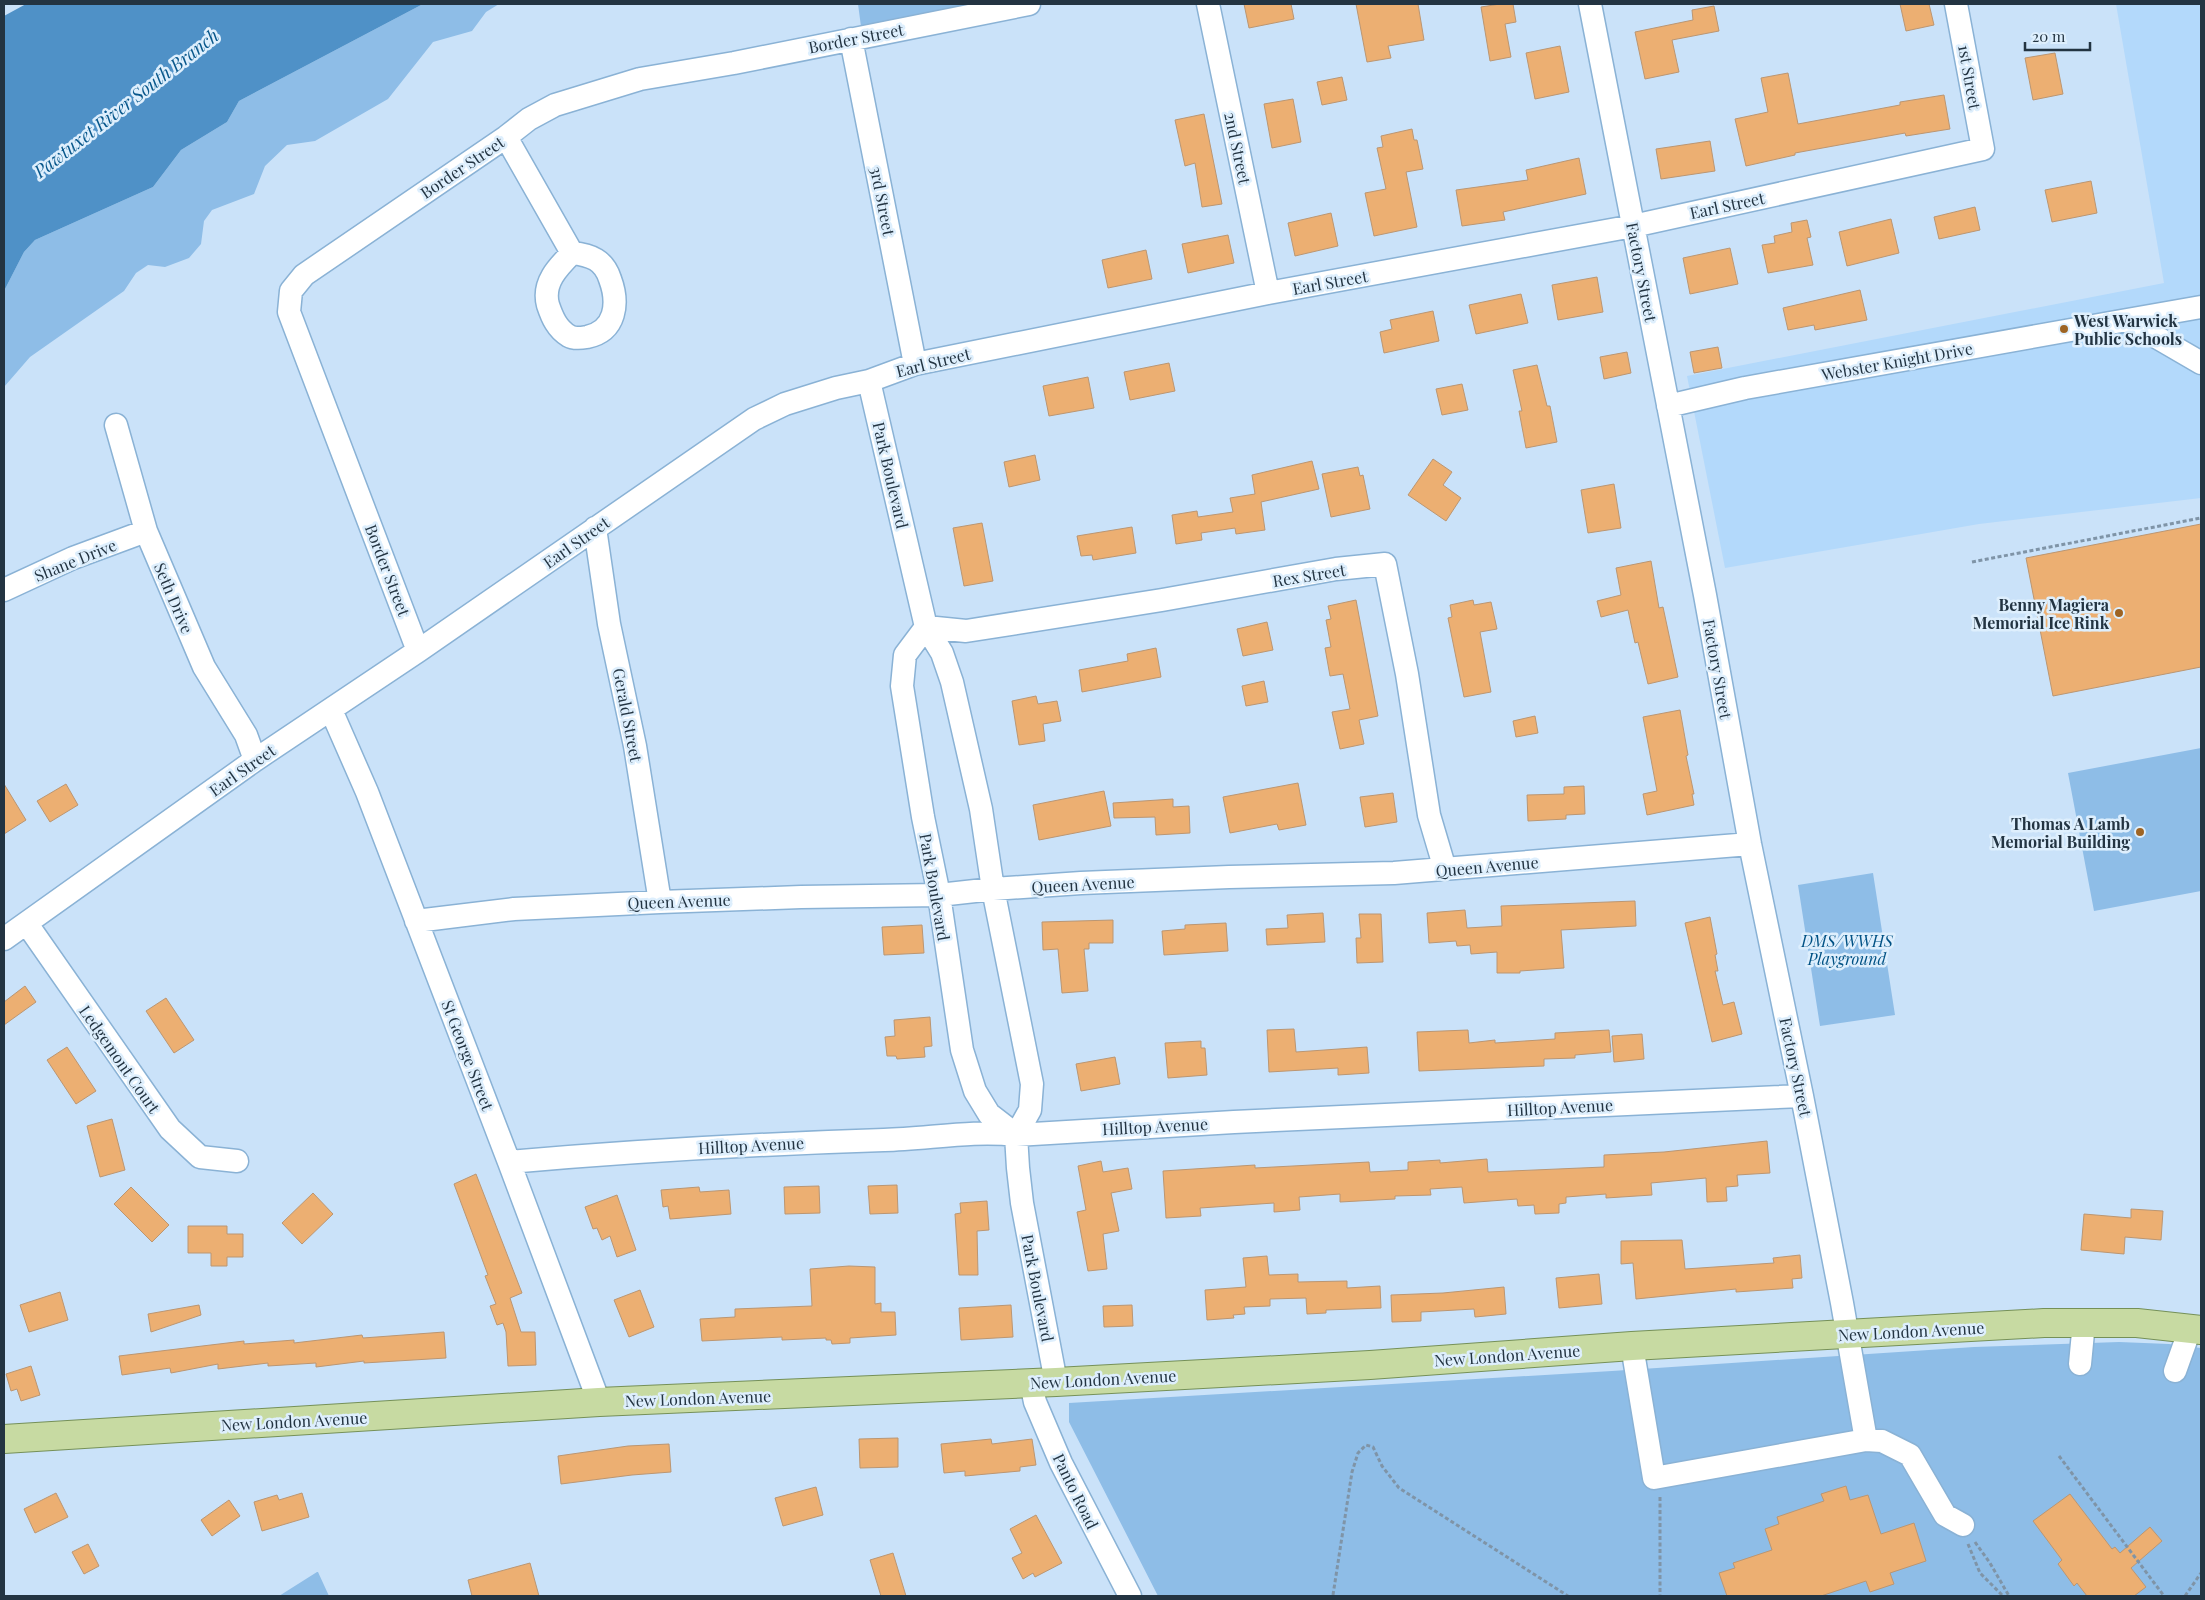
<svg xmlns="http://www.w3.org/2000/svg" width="2205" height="1600" viewBox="0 0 2205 1600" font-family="'Playfair Display',serif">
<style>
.built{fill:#b3d9fb}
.green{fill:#8ebde7}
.water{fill:#4f91c7}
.building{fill:#ecaf72;stroke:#bb9672}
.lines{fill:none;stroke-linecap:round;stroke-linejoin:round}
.minor-casing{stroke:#8ab2d5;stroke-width:25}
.major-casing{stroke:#759058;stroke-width:30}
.path{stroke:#7f94a7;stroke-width:3;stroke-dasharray:4 2.5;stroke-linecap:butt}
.minor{stroke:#fff;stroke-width:22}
.major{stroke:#c7daa2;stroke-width:28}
.poi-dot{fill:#9e6423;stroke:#deeffd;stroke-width:2}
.labels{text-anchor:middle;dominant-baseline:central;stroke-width:5;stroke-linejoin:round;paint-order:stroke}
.street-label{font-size:16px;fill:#233442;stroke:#deeffd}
.poi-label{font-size:16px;font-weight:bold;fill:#233442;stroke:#deeffd;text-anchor:end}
.park-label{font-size:16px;font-style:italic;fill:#005184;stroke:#deeffd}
.water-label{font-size:18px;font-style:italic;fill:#08578b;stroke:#deeffd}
</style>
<rect width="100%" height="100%" fill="#cae2f9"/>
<path class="built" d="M2116 4H2201V498L1979 524 1725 568 1687 376 2164 283Z"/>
<path class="green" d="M423 4H499L486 12 472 31 433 42 388 99 315 141 287 145 265 166 254 194 212 210 204 221 201 244 189 258 165 267 148 265 136 273 124 291 30 357 4 387V291L24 252 35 240 153 187 181 150 227 122 239 101Z
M858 4H1022L862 34Z
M2201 748V891L2094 911 2068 773Z
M1873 873 1895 1015 1820 1026 1798 885Z
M2119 1342 2169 1344 2201 1348V1596H1158L1069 1422V1403L1612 1371 1974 1347Z
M318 1572 329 1596H279L317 1572Z"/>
<path class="water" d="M26 4H423L239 101 227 122 181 150 153 187 35 240 24 252 4 291V16Z"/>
<path class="building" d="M1244 4H1291L1294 19 1249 28Z
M1356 4H1418L1424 40 1388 46 1391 58 1367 62Z
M1500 4H1513L1516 22 1505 24 1511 57 1490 61 1481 7Z
M1900 4H1929L1934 25 1906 31Z
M1714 6 1719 31 1672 40 1679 72 1645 79 1635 32 1693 20 1692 10Z
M1560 46 1569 92 1535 99 1526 53Z
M2055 53 2063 94 2033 100 2025 58Z
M1788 73 1798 124 1900 105V102L1944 95 1950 129 1906 136 1905 133 1795 153V155L1746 166 1735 119 1768 112 1761 78Z
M1342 77 1347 100 1322 105 1317 82Z
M1293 99 1301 142 1272 148 1264 104Z
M1204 114 1222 204 1202 207 1195 163 1185 166 1175 120Z
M1412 129 1414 140H1417L1423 169 1406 172 1417 227 1374 236 1365 193 1386 189 1377 148 1383 147 1381 136Z
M1710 141 1715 171 1661 179 1656 149Z
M1579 158 1586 194 1503 212 1505 220 1462 226 1456 190 1528 180 1526 170Z
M2091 181 2097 213 2052 222 2045 190Z
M1975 207 1980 230 1939 239 1934 217Z
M1331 213 1338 246 1295 256 1288 223Z
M1891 219 1899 253 1847 266 1839 232Z
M1807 220 1811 237 1807 238 1813 265 1768 273 1762 245 1775 243 1774 236 1792 232 1791 223Z
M1228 235 1234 263 1188 273 1182 244Z
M1730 248 1738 284 1690 294 1683 258Z
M1146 250 1152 279 1108 288 1102 260Z
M1597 277 1603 312 1558 320 1552 285Z
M1860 290 1867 320 1815 330 1814 325 1788 330 1783 308Z
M1521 294 1528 323 1476 334 1469 305Z
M1433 311 1439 341 1384 353 1380 332 1392 329 1390 320Z
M1718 347 1722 368 1694 373 1690 352Z
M1627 352 1631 373 1604 379 1600 357Z
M1169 363 1175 391 1130 400 1124 372Z
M1537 365 1547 406H1550L1557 442 1526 448 1519 411H1522L1513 370Z
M1088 377 1094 408 1049 416 1043 386Z
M1462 384 1468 410 1442 415 1436 389Z
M1035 455 1040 480 1009 487 1004 462Z
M1433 459 1452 472 1443 485 1461 498 1446 521 1408 495Z
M1312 461 1319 489 1261 502 1265 530 1236 534 1235 528 1201 533 1202 540 1176 544 1172 515 1197 511 1198 517 1233 512 1230 498 1255 494 1252 475Z
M1358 467 1360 476 1363 475 1370 509 1331 517 1322 474Z
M1614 484 1621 528 1588 533 1581 490Z
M982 523 993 581 964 586 953 528Z
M2201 524V667L2053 696 2026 558Z
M1132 527 1136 553 1093 560 1092 555 1081 556 1077 536Z
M1651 561 1659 608 1663 607 1678 677 1648 684 1638 642 1635 643 1628 610 1601 617 1597 601 1621 595 1616 568Z
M1356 600 1378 716 1359 720 1364 744 1340 749 1332 712 1350 709 1343 674 1330 676 1325 648 1331 647 1326 620 1331 619 1328 606Z
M1473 600 1474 605 1491 602 1497 629 1480 632 1491 692 1464 697 1448 618 1452 617 1450 605Z
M1267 622 1273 650 1243 656 1237 629Z
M1156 648 1161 677 1082 692 1079 670 1128 661 1127 654Z
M1264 681 1268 702 1246 706 1242 686Z
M1036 696 1038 704 1057 701 1061 721 1043 724 1045 741 1019 745 1012 701Z
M1680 710 1688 755 1686 756 1694 794H1692L1694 805 1647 815 1643 794 1657 791 1643 717Z
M1535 716 1538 733 1516 737 1513 721Z
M1298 783 1306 825 1279 830 1277 824 1230 833 1223 797Z
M4 784 26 820 4 834Z
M66 784 78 805 50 822 37 801Z
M1584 786 1585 814 1566 815V819L1528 821 1527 795 1564 794V787Z
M1104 791 1111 826 1039 840 1033 805Z
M1393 793 1397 822 1365 827 1360 797Z
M1173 799V807L1189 806 1190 833 1156 835 1155 817 1114 818 1113 803Z
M1635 901 1636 926 1561 930 1564 968 1520 971V973H1497V952L1471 954 1470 945 1457 946 1456 941 1429 943 1427 913 1465 910 1467 928 1502 926 1501 906Z
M1323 913 1325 942 1267 945 1266 929 1288 928 1287 915Z
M1359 914H1381L1383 962 1357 963 1356 938H1361Z
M1710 917 1717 954 1715 955 1718 971H1715L1723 1005 1734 1002 1742 1034 1712 1042 1685 923Z
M1113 920V943H1089V949H1084L1088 991 1062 993 1058 949 1043 950 1042 922Z
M1226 923 1228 951 1164 955 1162 931 1185 929V925Z
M922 925 924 953 884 955 882 927Z
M25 986 36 1002 4 1025V1002Z
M166 998 194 1040 174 1053 146 1011Z
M930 1017 932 1046 924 1047 925 1057 897 1059 896 1056H887L885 1037 895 1036 894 1020Z
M1294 1029 1296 1052 1367 1047 1369 1073 1338 1075V1068L1269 1072 1267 1030Z
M1468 1030 1469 1043 1495 1040V1043L1555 1039V1033L1609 1030 1611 1052 1575 1055V1058L1544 1059V1066L1419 1071 1417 1032Z
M1642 1034 1644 1059 1614 1062 1612 1036Z
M1201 1041V1048H1205L1207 1075 1168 1078 1165 1043Z
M67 1047 96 1091 76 1104 47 1060Z
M1115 1057 1120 1084 1081 1091 1076 1064Z
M112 1119 125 1170 100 1177 87 1126Z
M1767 1141 1770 1173 1737 1175 1738 1186 1726 1187 1727 1201 1707 1202 1706 1178 1651 1183 1652 1195 1606 1198V1194L1566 1197V1203L1559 1204V1213L1535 1214 1534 1205 1518 1206 1517 1199 1464 1203 1462 1187 1430 1189 1431 1195 1395 1196V1199L1340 1202V1194L1299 1197 1300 1210 1274 1212V1203L1200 1208 1201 1216 1166 1218 1163 1171 1255 1165V1168L1369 1162 1370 1172 1408 1170V1162L1440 1160V1163L1487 1159 1488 1172 1604 1167V1155L1664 1152Z
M1101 1161 1103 1172 1128 1168 1132 1189 1111 1193 1119 1231 1103 1234 1107 1269 1088 1271 1077 1212 1086 1210 1078 1166Z
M476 1174 522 1293 510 1298 521 1332H535L536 1365 508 1366 506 1332 503 1323 497 1325 490 1306 496 1304 485 1276 488 1275 454 1184Z
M897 1185 898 1213 870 1214 868 1186Z
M819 1186 820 1213 785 1214 784 1187Z
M131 1187 169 1225 152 1242 114 1204Z
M699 1187 700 1192 729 1190 731 1214 670 1219 668 1206 663 1207 661 1190Z
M313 1193 333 1214 302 1244 282 1223Z
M617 1195 636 1250 617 1257 610 1236 602 1240 597 1228 593 1229 585 1207Z
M987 1201 989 1230 977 1231 978 1275H959L955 1214 961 1213 960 1203Z
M2131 1209 2163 1211 2161 1240 2125 1237 2124 1254 2081 1250 2084 1214 2131 1218Z
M188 1226H227V1234H243V1257H227V1266H211V1253H188Z
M1682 1240 1685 1269 1774 1263 1773 1258 1800 1255 1802 1278 1792 1279 1793 1288 1736 1292V1289L1636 1299 1633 1263 1621 1264V1241Z
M1267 1256 1269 1275 1298 1274V1282L1347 1281V1288L1380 1286 1381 1308 1326 1310V1313L1307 1314 1306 1298 1270 1299V1306L1244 1307 1245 1314 1233 1315 1234 1318 1207 1320 1205 1290 1246 1287 1243 1258Z
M849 1266 875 1267V1304L881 1303V1312H895L896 1335 850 1338V1343L832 1344 831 1340H826V1338L782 1340V1337L702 1341 700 1319 735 1317V1309L812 1306 810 1269Z
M1599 1274 1602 1304 1559 1308 1556 1278Z
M1504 1287 1506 1314 1475 1317 1474 1309 1421 1312V1321L1392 1322 1391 1295 1443 1293Z
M640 1290 654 1327 629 1337 614 1300Z
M60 1292 68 1320 29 1332 20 1305Z
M199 1305 201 1315 151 1332 148 1314Z
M1011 1305 1013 1337 961 1340 959 1308Z
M1132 1305 1133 1326 1104 1327 1103 1306Z
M444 1332 446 1358 364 1363V1361L316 1367V1363L268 1366V1363L218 1369V1364L171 1373 170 1368 122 1375 119 1356 244 1341V1344L294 1340V1343L362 1335 363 1338Z
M31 1366 40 1395 21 1401 17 1389 11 1391 6 1374Z
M898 1438V1467L860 1468 859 1439Z
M991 1439 992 1444 1032 1439 1036 1465 1020 1467V1471L965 1476V1471L944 1473 941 1444Z
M669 1444 671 1472 632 1475 561 1484 558 1456 628 1446Z
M1846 1486 1850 1500 1868 1495 1881 1534 1914 1523 1926 1561 1890 1573 1894 1584 1870 1592 1866 1581 1821 1596H1727L1719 1573 1735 1568 1733 1563 1772 1550 1765 1529 1779 1524 1777 1517 1824 1501 1821 1494Z
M816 1487 823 1515 783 1526 775 1498Z
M56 1493 68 1517 35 1533 24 1509Z
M302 1493 309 1517 262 1531 254 1502 277 1495 279 1500Z
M2070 1494 2112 1549 2115 1547 2120 1553 2150 1527 2162 1541 2131 1568 2146 1587 2134 1596H2087L2077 1583 2074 1586 2058 1564 2062 1560 2033 1521Z
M229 1500 240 1516 212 1536 201 1520Z
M1036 1515 1062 1563 1035 1577 1033 1573 1023 1579 1012 1558 1022 1553 1010 1529Z
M88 1544 99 1566 84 1574 72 1552Z
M893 1553 906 1596H881L870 1560Z
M530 1563 539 1596H472L468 1580Z"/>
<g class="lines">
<defs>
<path id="minor" d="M1208 4 1268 293
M1590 4 1705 595 1750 844 1802 1096 1842 1303 1866 1440
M851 39 915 364
M506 137 572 253
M572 253C591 255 604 260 610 279 619 303 616 331 587 337 581 338 574 339 569 336 557 329 552 317 548 305 542 283 558 267 572 253Z
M2201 307 2127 320 2201 363
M869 381 926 627 942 653 952 682 981 809 993 889 1032 1084 1030 1110 1016 1135 1018 1168 1022 1203 1056 1382
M1668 406 1745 388 2127 320
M116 425 146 531 204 667 246 735 255 760
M595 528 609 624 635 746 660 902
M4 590 73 558 146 531
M926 627 966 631 1162 600 1336 569 1385 564 1407 674 1429 815 1445 869
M926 627 905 655 902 686 923 817 939 895 962 1050 975 1091 989 1114 1015 1134
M418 651 289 312 291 291 304 275 506 137 529 119 555 105 640 79 734 63 1029 4
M331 710 367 792 509 1162 599 1402
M416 921 514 909 660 902 801 897 939 895 993 889 1081 883 1229 877 1394 873 1750 844
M27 924 170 1129 200 1157 237 1161
M4 939 255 760 418 651 754 419 785 404 836 388 869 381 915 364 1268 293 1633 226 1983 149 1956 4
M509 1162C634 1151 759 1144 884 1140 928 1139 972 1130 1016 1135L1234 1122 1802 1096
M1632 1346 1654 1478 1866 1440 1882 1441 1910 1455 1945 1515 1963 1525
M2080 1364 2084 1322
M2175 1371 2190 1329
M1031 1383 1035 1402 1061 1463 1130 1596"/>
<path id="major" d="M4 1439 599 1402 1056 1382 1370 1365 1632 1346 2044 1323H2137L2201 1330"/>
</defs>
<use href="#minor" class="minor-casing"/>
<use href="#major" class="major-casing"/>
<path class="path" d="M1972 562 2201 518
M2059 1456 2164 1596
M1660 1497V1596
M1975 1542 1990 1563 2009 1596
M1968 1544 1980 1573 2003 1596
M1333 1595 1352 1472 1358 1453 1366 1445 1373 1447 1382 1466 1399 1488 1568 1596
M2185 1596 2201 1573"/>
<use href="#minor" class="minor"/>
<use href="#major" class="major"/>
</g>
<g class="poi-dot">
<circle cx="2064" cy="329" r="5"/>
<circle cx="2119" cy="613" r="5"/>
<circle cx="2140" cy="832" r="5"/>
</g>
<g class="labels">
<g class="street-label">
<text transform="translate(856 38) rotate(-11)">Border Street</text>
<text transform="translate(1970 77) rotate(80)">1st Street</text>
<text transform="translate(1238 148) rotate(78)">2nd Street</text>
<text transform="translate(462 167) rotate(-34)">Border Street</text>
<text transform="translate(883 201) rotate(79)">3rd Street</text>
<text transform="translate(1727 205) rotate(-12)">Earl Street</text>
<text transform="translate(1642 272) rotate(79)">Factory Street</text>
<text transform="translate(1330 282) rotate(-10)">Earl Street</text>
<text transform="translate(1897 361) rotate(-10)">Webster Knight Drive</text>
<text transform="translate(933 362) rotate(-14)">Earl Street</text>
<text transform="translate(891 475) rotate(77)">Park Boulevard</text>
<text transform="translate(576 542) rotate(-35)">Earl Street</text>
<text transform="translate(75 560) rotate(-22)">Shane Drive</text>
<text transform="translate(388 570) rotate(69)">Border Street</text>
<text transform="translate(1309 575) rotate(-9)">Rex Street</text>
<text transform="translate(174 598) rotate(67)">Seth Drive</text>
<text transform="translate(1718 669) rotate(80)">Factory Street</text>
<text transform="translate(628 715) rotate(79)">Gerald Street</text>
<text transform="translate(242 770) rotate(-35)">Earl Street</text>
<text transform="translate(1487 866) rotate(-5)">Queen Avenue</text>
<text transform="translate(1083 884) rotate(-3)">Queen Avenue</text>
<text transform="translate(935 887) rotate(80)">Park Boulevard</text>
<text transform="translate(679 901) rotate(-2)">Queen Avenue</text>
<text transform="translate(468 1055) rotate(69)">St George Street</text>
<text transform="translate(120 1059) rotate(55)">Ledgemont Court</text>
<text transform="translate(1796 1067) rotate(78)">Factory Street</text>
<text transform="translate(1560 1107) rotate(-3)">Hilltop Avenue</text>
<text transform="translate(1155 1126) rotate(-3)">Hilltop Avenue</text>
<text transform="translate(751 1145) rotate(-3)">Hilltop Avenue</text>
<text transform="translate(1038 1288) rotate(79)">Park Boulevard</text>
<text transform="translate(1911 1331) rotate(-3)">New London Avenue</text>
<text transform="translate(1507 1355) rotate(-4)">New London Avenue</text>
<text transform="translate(1103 1379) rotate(-3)">New London Avenue</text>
<text transform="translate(698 1398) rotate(-2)">New London Avenue</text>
<text transform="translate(294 1421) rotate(-3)">New London Avenue</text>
<text transform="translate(1076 1491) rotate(64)">Panto Road</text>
</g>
<g class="poi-label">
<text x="2074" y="320" text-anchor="start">West Warwick<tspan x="2074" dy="18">Public Schools</tspan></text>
<text x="2109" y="604">Benny Magiera<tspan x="2109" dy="18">Memorial Ice Rink</tspan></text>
<text x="2130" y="823">Thomas A Lamb<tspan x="2130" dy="18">Memorial Building</tspan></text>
</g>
<g class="park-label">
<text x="1847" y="940">DMS/WWHS<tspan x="1847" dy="18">Playground</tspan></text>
</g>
<g class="water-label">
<text transform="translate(126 103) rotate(-38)">Pawtuxet River South Branch</text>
</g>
</g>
<rect width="2205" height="1600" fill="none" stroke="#233442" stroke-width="10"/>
<path d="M2025 42v8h65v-8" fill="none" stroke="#233442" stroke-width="2.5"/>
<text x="2032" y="42" font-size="15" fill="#233442" stroke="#deeffd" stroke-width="4" paint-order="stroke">20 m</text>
</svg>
